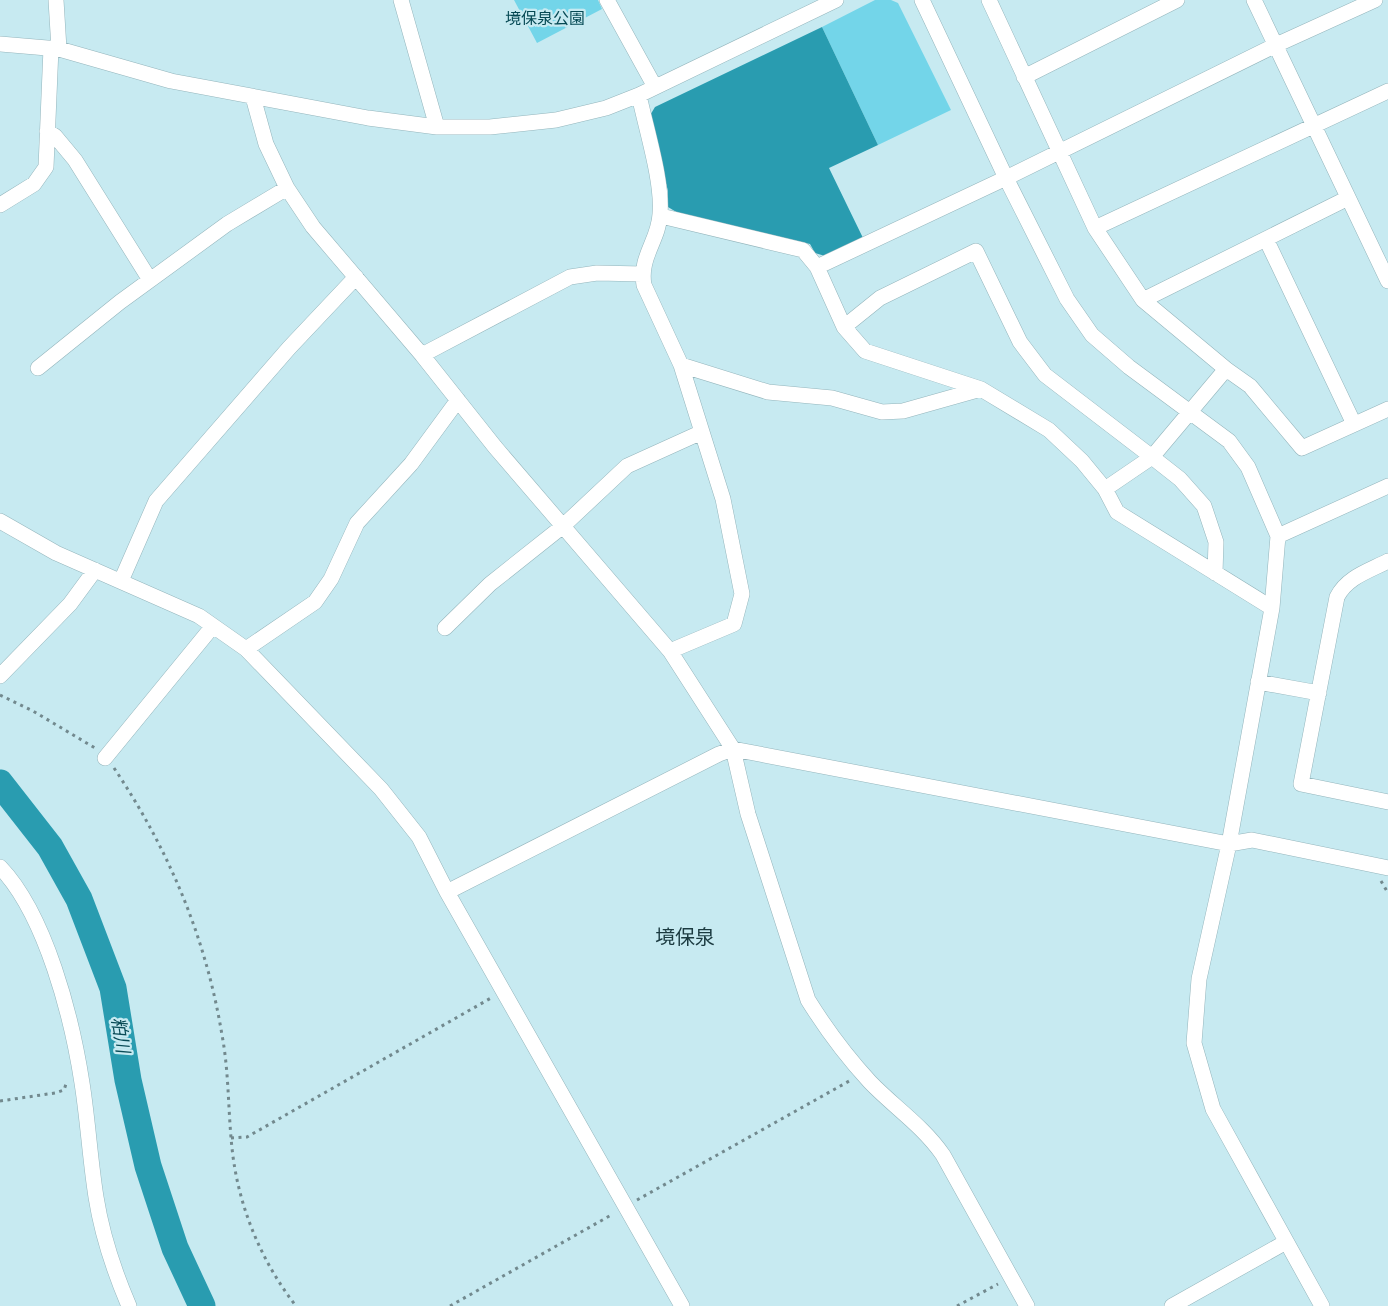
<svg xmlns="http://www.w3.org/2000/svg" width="1388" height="1306" viewBox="0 0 1388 1306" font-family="'Work Sans','Noto Sans JP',sans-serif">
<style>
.green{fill:#73d5e9}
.water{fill:#299cb0}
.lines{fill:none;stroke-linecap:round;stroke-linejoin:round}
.river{stroke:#299cb0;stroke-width:27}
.minor-casing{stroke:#94b5bc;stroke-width:16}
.path{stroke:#72898e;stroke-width:3;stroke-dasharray:3 4.5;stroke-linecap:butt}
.minor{stroke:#fff;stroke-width:15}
.labels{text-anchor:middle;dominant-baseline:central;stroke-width:4.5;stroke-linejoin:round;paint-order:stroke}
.park-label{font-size:16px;fill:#064954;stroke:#c7eaf1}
.water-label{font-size:18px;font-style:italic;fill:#094b56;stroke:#c7eaf1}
.quarter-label{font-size:20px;fill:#1b3a40;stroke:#c7eaf1}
</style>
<rect width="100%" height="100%" fill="#c7eaf1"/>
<path class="green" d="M514 0H598L602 9 537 43Z
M875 0H891L898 3 951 110 878 145 822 27Z"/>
<path class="water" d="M822 27 878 145 829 168 863 238 825 256 815 253 810 244 678 213 668 207V191L649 117 655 107Z"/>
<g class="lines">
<path class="river" d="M0 783 50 847 79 899 113 988 128 1080 148 1166 175 1248 202 1306"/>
<defs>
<path id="minor" d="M56 0 59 49
M401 0 437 127
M607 0 655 87
M922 0 1006 178 1067 299 1092 335 1129 367 1229 441 1248 467 1278 536 1272 608 1229 844 1199 979 1194 1043 1213 1109 1322 1306
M989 0 1095 228 1143 300 1226 369 1250 386 1302 448 1388 409
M1254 0 1388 281
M0 44 59 49 171 81 368 118 437 127H490L556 120 606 108 639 95 836 0
M1024 77 1177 0
M639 95C646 129 663 182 660 214 659 240 639 257 644 285L681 365 723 499 742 594 734 624 670 651
M253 97 266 144 287 188 313 227 422 355 495 447 670 651 733 749 748 814 808 1000C826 1029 847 1057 870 1082 894 1107 923 1126 943 1155L1027 1306
M47 131 55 136 75 160 150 280
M0 205 34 184 46 167 51 48
M661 216 803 250 817 267 844 327 865 351 981 389 1049 430 1082 461 1105 489 1117 512 1272 608
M1095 228 1388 91
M1266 239 1354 424
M817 267 1006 178 1276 45 1375 0
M1143 300 1348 198
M844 327 880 298 976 251 1020 342 1045 375 1152 457 1180 479 1204 506 1216 542 1215 573
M422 355 570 277 597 273 642 274
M681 365 768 392 832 398 882 412 903 411 981 389
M38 368 120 302 227 224 287 188
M1105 489 1152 457 1226 369
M0 521 56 553 199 616 246 649 381 789 419 837 447 892 682 1306
M1278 536 1388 486
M1388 561C1369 571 1347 577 1337 597L1301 784 1388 802
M121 581 156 501 289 348 356 277
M445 628 490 584 563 526 627 466 702 432
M246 649 315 602 331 579 357 523 411 464 458 400
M0 676 70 604 95 570
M1258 682 1319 693
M105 758 213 626
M0 867C46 915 72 1018 82 1083 88 1121 90 1159 96 1197 102 1235 114 1271 129 1306
M447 892 719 754 733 749 1229 844 1252 840 1388 868
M1172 1306 1286 1242"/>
</defs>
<use href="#minor" class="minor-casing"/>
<path class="path" d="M0 695 33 711 95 748
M114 768C169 850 206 938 222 1035 229 1072 228 1111 232 1148 238 1206 261 1261 296 1306
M1381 881 1388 893
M0 1101 55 1093 64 1090 67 1081
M231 1138 247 1137 491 998
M637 1200 851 1080
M450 1306 613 1214
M957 1306 998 1284"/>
<use href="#minor" class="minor"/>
</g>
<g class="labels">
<g class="park-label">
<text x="545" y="18">境保泉公園</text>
</g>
<g class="water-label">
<text transform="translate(121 1035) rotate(81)">粕川</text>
</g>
<g class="quarter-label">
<text x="685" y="937">境保泉</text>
</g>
</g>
</svg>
